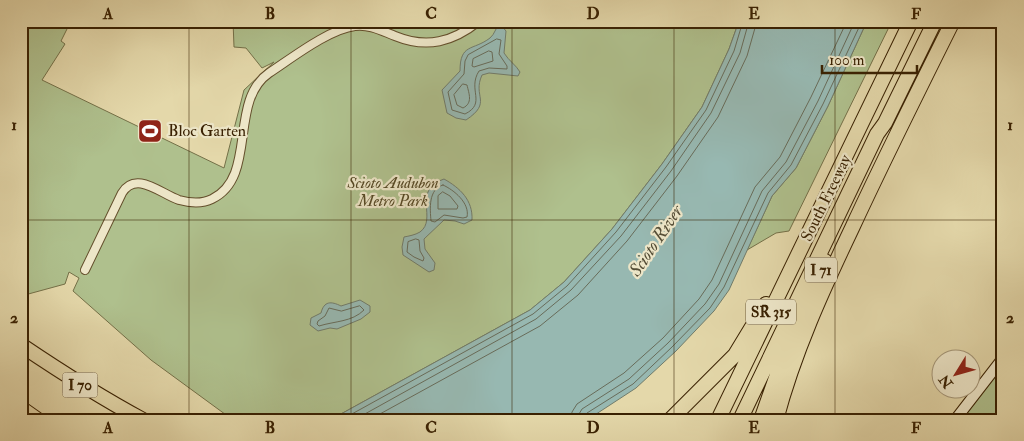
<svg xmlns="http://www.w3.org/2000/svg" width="1024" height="441" viewBox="0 0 1024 441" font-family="'IM FELL Double Pica',serif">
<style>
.green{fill:#afc08d;stroke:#747048}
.water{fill:#97b8b1;stroke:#717c6b}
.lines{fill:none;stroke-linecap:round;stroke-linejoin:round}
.shore{stroke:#686c5a;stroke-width:1}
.street-casing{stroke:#644f2c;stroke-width:10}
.secondary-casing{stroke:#392102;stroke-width:12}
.highway-casing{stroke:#392102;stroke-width:16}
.street{stroke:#ede6c8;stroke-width:8}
.secondary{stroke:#ede6c8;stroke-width:10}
.highway{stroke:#e4d8aa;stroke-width:14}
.grid{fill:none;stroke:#392102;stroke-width:1;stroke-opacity:0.55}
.labels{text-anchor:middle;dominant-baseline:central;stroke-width:4.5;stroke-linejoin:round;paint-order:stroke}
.shield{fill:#ede6c8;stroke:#6f5c3d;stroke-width:1}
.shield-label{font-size:15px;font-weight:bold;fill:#392102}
.poi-label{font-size:16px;fill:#392102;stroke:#ede6c8;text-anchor:start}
.park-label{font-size:16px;font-style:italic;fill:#564925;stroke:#ede6c8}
.street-label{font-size:16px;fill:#392102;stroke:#ede6c8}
.water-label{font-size:18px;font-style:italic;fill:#554e37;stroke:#ede6c8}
.neatline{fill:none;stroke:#392102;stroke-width:2}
.grid-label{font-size:16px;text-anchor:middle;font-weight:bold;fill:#392102}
</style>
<rect width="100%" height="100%" fill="#e4d8aa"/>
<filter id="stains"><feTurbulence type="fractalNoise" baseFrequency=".004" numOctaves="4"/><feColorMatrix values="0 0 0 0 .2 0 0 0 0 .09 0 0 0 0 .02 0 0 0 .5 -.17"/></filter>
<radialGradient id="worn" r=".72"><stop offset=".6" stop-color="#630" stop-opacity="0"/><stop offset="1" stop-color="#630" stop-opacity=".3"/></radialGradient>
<path class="green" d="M28 21H71L61 41 65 44 42 80 224 168 244 90 274 62 262 68 246 48 234 47 233 21H739L729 49 702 107 662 164 612 229 564 282 530 310 330 420H233L151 360 73 291 79 278 69 272 65 284 21 296V35Z
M867 21H892L789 231 776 233 747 250 772 196 796 168 828 106Z
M1003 363V420H958Z"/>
<path class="water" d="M739 21H867L828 106 796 168 772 196 729 290 714 311 676 351 636 388 587 420H330L530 310 564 282 612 229 662 164 702 107 729 49Z
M500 24 506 31 504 53C509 61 516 65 520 72L518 76 489 73 482 75C472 97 493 102 466 120L456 118 447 113 442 90 460 71C460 43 473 51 490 38 495 34 495 28 500 24Z
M444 179C460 188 473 200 472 220L464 224 455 221 444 220 424 239 425 249 435 263 434 270 429 272 403 255 402 247 404 237C409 236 415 235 420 232 438 219 411 190 444 179Z
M360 300 370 306V312L361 319 337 329 330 328 318 331 310 325 311 318 321 313C324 301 331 301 341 306Z"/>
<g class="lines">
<path class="shore" d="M497 39 501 40 499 54 507 66V69L489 68 479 71C467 90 487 103 465 114L452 110 448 92 464 74 465 61 468 55Z
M489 51 492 52 493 61 474 67 472 66 473 59Z
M463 84 467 85C469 94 473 103 463 108L457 105 454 95Z
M443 185C454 190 470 203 467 217L463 218 444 215 435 222 431 221C430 209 428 189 443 185Z
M443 192 450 196 458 206 457 209H438V196Z
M416 239 419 240 420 251 424 258 423 261 414 257 407 252 408 242Z
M360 306 364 310C352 322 335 321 319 326L317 324 318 321 325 316 329 308 341 311Z
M341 420 533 314 567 286 616 232 666 167 706 110 734 51 743 21
M354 420 536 319 571 290 621 236 671 171 711 113 740 53 749 21
M369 420 540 326 578 295 627 241 677 176 718 117 747 56 757 21
M571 420 572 412 577 404 624 373 663 338 699 299 712 280 755 187 780 157 811 97 847 21
M578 420 579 414 582 409 629 379 668 343 705 304 719 284 762 191 786 162 818 101 855 21
M585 420 587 413 633 384 672 347 710 308 724 287 768 193 791 165 823 104 862 21"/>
<defs>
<path id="street" d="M85 270 122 193C136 170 161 194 179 200 190 203 202 204 212 199 258 177 228 101 269 73 292 58 329 29 355 26 369 24 382 31 395 36 427 49 453 42 479 21"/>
<path id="secondary" d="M955 420 1003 358"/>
<path id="highway" d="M21 345C61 372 100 397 143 420
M21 408 38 420
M670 420 735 355 766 304
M718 420 911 21
M740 420 877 134 885 123 935 21
M761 420 778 372 825 261
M776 420C794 352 823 289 853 226 885 157 919 89 953 21"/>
</defs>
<use href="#street" class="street-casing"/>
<use href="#secondary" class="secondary-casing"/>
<use href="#highway" class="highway-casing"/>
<use href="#street" class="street"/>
<use href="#secondary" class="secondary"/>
<use href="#highway" class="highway"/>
</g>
<path class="grid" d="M189 21V420M351 21V420M512 21V420M674 21V420M835 21V420M21 220H1003"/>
<defs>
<symbol id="stadium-square" viewBox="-11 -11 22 22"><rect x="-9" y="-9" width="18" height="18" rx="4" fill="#8f2418" stroke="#ede6c8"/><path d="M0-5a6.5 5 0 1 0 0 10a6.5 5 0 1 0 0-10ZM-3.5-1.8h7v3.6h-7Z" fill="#fff"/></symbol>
</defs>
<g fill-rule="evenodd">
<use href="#stadium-square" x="136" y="117" width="28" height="28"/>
</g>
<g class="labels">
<g class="shield">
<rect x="805" y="257.5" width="32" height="25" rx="4"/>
<rect x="746" y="299.5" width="50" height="25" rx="4"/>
<rect x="62.5" y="372.5" width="35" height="25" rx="4"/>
</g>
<g class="shield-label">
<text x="821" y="270">I 71</text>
<text x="771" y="312">SR 315</text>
<text x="80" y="385">I 70</text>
</g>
<g class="poi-label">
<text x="168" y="131">Bloc Garten</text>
</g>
<g class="park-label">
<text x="393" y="183">Scioto Audubon<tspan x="393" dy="18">Metro Park</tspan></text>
</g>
<g class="street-label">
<text transform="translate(826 198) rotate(-64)">South Freeway</text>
</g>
<g class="water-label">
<text transform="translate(656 241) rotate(-56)">Scioto River</text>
</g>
</g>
<rect width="1024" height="441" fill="none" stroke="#e4d8aa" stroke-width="55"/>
<g transform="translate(956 374) rotate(233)"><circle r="24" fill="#ede6c8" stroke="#a59779"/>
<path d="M0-4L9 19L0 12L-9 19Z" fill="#8f2418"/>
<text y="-8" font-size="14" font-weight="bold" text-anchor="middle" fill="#392102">N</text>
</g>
<path d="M822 65v8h95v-8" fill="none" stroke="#392102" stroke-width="2.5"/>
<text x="829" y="65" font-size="15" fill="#392102" stroke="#ede6c8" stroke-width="4" paint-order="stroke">100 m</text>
<rect x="28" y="28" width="968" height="386" class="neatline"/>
<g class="grid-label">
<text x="108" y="19">A</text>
<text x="270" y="19">B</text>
<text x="431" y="19">C</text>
<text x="593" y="19">D</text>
<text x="754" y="19">E</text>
<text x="916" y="19">F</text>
<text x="14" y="130">1</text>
<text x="1010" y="130">1</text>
<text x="14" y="323">2</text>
<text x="1010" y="323">2</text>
<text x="108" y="433">A</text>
<text x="270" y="433">B</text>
<text x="431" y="433">C</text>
<text x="593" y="433">D</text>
<text x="754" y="433">E</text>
<text x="916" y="433">F</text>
</g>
<rect width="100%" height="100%" filter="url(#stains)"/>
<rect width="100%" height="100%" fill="url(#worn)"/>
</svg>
